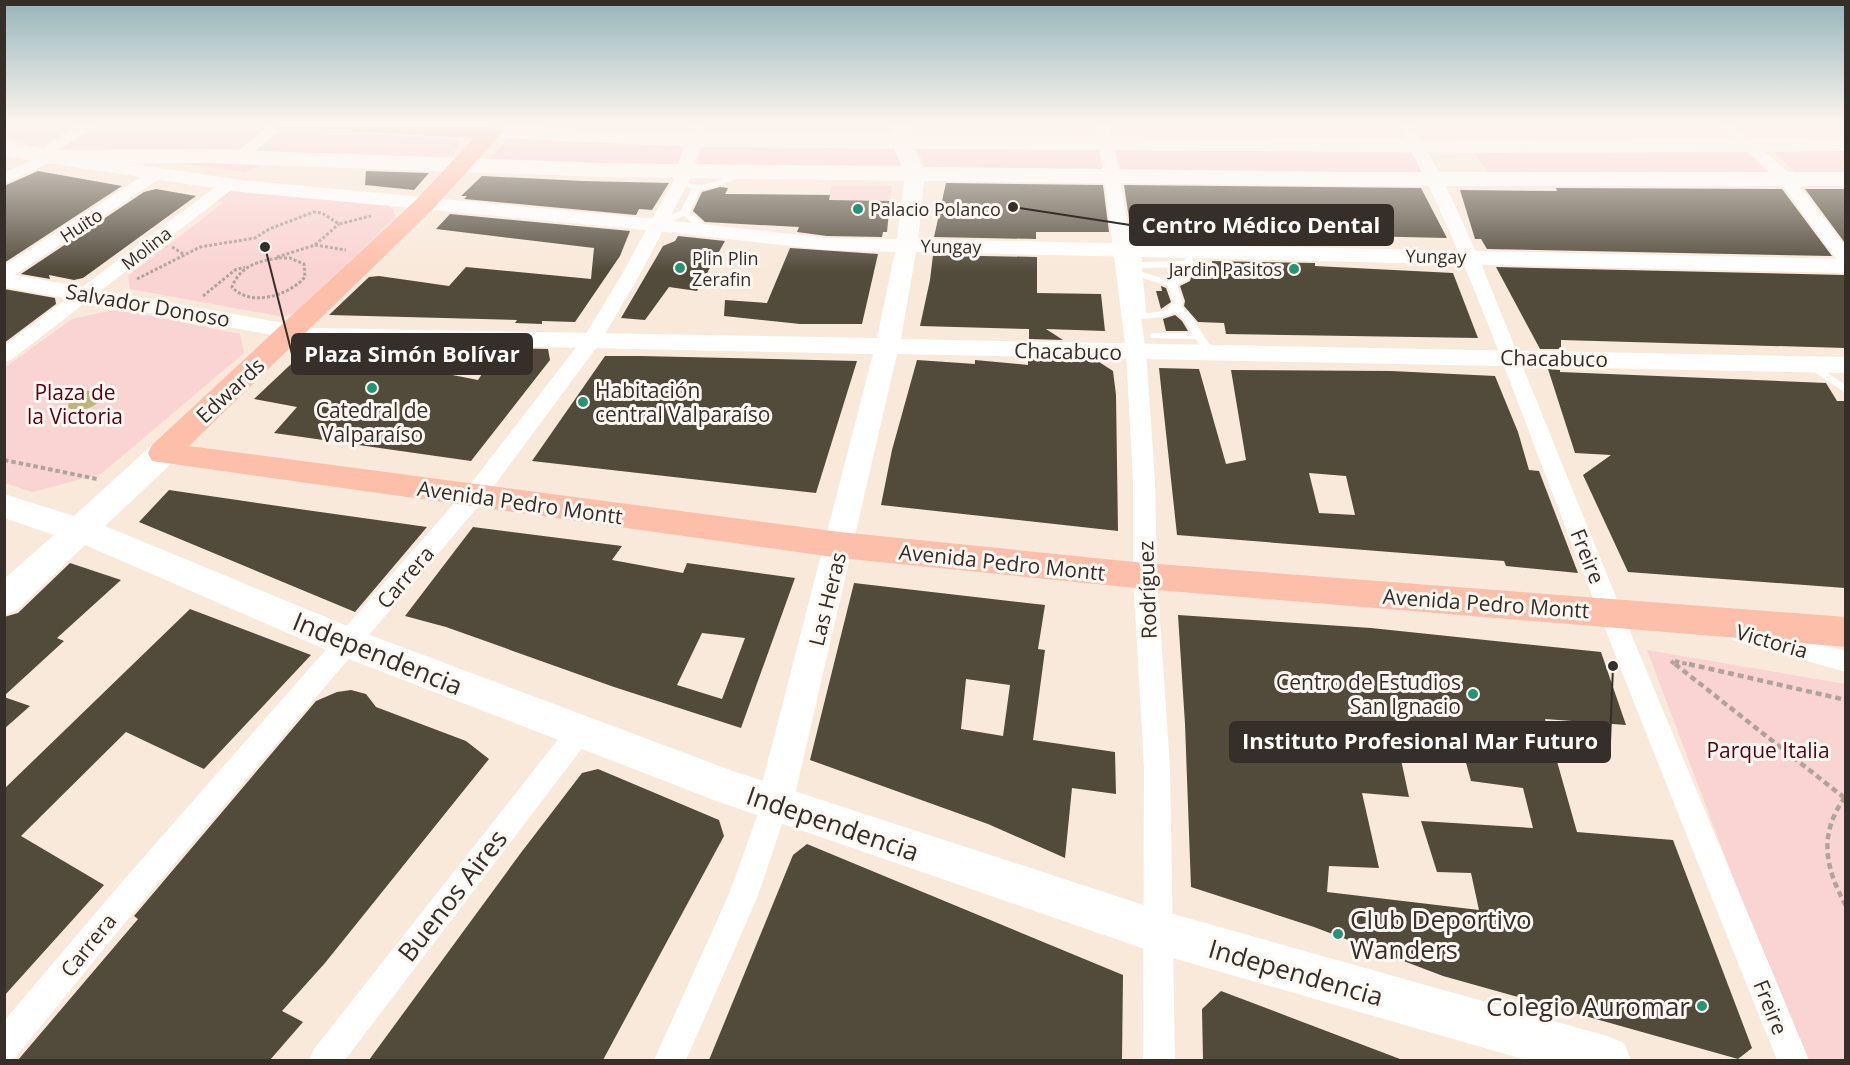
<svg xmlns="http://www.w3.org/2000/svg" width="1850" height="1065" viewBox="0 0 1850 1065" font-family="'Open Sans',sans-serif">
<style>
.green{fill:#fad3d3}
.water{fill:#bcb774}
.building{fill:#524a3b;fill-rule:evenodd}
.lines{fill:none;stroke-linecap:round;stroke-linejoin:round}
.path-far2{stroke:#b0a499;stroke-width:3;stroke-dasharray:3 2;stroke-linecap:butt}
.path-far1{stroke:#b0a499;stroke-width:4;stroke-dasharray:4.5 3;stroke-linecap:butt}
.path{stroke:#b0a499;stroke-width:4.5;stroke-dasharray:6 4;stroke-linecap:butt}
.service{fill:#fff;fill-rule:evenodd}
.minor{fill:#fff;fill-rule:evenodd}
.tertiary{fill:#fff;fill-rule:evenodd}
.secondary{fill:#fff;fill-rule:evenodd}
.primary{fill:#febfaa;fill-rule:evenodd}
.poi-dot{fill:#259475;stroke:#fff8f2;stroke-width:2}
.labels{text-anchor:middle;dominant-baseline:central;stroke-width:6;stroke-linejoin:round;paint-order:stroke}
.far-poi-label{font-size:18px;fill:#352e29;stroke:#fff8f2;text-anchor:start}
.far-street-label{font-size:18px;fill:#352e29;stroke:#fff8f2}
.street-label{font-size:21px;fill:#352e29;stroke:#fff8f2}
.poi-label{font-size:21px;fill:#352e29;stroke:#fff8f2;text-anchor:start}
.park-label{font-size:21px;fill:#560012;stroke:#fff8f2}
.near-street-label{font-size:26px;fill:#352e29;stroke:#fff8f2}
.near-poi-label{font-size:26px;fill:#352e29;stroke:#fff8f2;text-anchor:start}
.leader{fill:none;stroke:#352e29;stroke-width:2}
.callout-dot{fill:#352e29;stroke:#fff8f2;stroke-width:2}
.callout{fill:#352e29;stroke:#352e29;stroke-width:2}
.callout-label{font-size:22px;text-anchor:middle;font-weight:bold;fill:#fff}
</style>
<rect width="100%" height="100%" fill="#f9e9db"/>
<path class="green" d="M5 122H82L47 143 32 146 5 137Z
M100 122H244L268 125V128L246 146 236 149 65 150 63 145Z
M290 129 458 140 459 147 442 161 259 152 258 148 276 133Z
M514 136 685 144 682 163 675 165 487 161 508 139Z
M702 146H898L903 165H702L698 163Z
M916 146 1098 148 1103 169 930 168 925 167Z
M1116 149H1406L1413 153 1423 170 1419 173 1127 171 1121 169Z
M1845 151V173L1797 174 1773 152Z
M1745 152 1770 174 1488 173 1475 153Z
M156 160 267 162 244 172Z
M831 186H892L890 201 829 200Z
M243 190 386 204 393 209 395 218 295 312 284 317 130 289 128 276 223 203 216 200 228 192Z
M118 309 240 334 244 353 101 474 32 492 5 483 4 368 72 319Z
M1647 650 1845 684V1060H1802Z"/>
<path class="water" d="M94 390 103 394C99 408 81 413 68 408L69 401 82 392Z"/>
<path class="building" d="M38 171 122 186 4 263V186Z
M366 171 428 173H429L414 190 365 185Z
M482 176 583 181 669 183 652 210 639 209 636 215 464 199 467 196H461Z
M946 183 1103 185 1109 232H1036V239L934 237Z
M1124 185 1421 188 1447 238 1316 235 1315 245 1209 243 1207 234 1167 233 1170 242H1147L1144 232H1131Z
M720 187 728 188 725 194 830 195 829 200 890 201 887 232H883L882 237 827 236 797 232 799 227 705 222 693 211 702 192Z
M1556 188 1782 189 1832 256 1487 249 1481 239H1475L1460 190 1557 191Z
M156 189 196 196 83 278 74 280 49 275 50 279 21 274 144 192Z
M1805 189H1845V243Z
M450 214 630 231 620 256 575 322 542 321V324L515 323 517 320 329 315 369 277 379 276 449 286 466 267 591 279 594 248 436 229Z
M678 236 725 241 697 291 669 287 645 320 621 318 663 246 675 241Z
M790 248 878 254 862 324H800L724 316 725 300 767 303Z
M933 255 1037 257V293L1101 294 1105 331 1046 329 1063 340 1029 339V329L920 326 930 280Z
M1212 261 1315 263V266L1453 273 1478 338 1226 334 1224 323 1198 322 1184 306 1185 301 1180 286 1190 281 1194 269 1214 271Z
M1496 267 1845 275V348L1561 340V349H1540Z
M1161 286 1166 288 1171 302 1161 309 1156 291H1162Z
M4 289 55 298 56 304 4 343Z
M1175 315 1182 321 1188 331H1166L1163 319Z
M499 348 548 349 550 360 471 461 274 433 297 407 254 399 307 349 394 364 409 354H429L438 358 437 372 478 380Z
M605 356H640L857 361 816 493 532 461Z
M1028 359 1096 360 1113 371 1116 395 1118 531 881 505 892 450 917 360 975 364V360L1028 365Z
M1159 368 1199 369 1226 464 1246 460 1231 370 1391 371 1495 376 1518 432 1529 470 1539 471 1578 573 1506 566 1504 561 1177 535ZM1309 473 1346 476 1355 515 1319 513Z
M1548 369 1560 370V372L1826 383 1837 401H1845V588L1628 572 1583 475 1611 455 1575 453Z
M169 490 306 510 427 527 355 612 139 522Z
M473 527 622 546 612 560 683 573 687 563 795 578 741 728 614 687 446 627 405 616ZM702 633 745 638 722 699 677 685Z
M70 563 121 580 57 638 64 641 4 696V617L18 613Z
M854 583 1045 605 1038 649 1045 650 1033 740 1115 752 1116 794 1072 788 1065 858 988 824 810 760ZM966 679 1010 685 1003 736 961 729Z
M190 609 311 655 204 769 126 732 21 836 104 885 4 996V789Z
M1178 615 1371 628 1601 652 1626 725 1545 719 1577 832 1673 840 1752 1048 1738 1059 1443 976 1314 927 1191 887 1185 724ZM1397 741 1462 748 1471 781 1523 788 1533 828 1421 821 1437 872 1471 873 1479 910 1327 892 1329 866 1379 868 1362 793 1409 797Z
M351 690 366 694 376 707 466 741 489 759 325 963 282 1011 303 1022 270 1060H18L138 919 134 916 316 701 337 692Z
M4 697 30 706 4 729Z
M598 769 719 820 724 836 603 1060H369L520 854 582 773Z
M807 844 1123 975 1122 1060H709L793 855Z
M1221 991 1400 1059V1060H1203L1202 1009Z"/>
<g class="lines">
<path class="path-far2" d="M315 245 346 250
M172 247 185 255
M277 257 315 245 339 224
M279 258H290L304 264 305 277C290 295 250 308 232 287 240 266 258 261 279 258Z
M137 279 200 247 255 238 269 229 314 212 322 213 339 224 371 216
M203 296 235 270 245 267"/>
<path class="path-far1" d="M4 460 97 479 99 477
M1671 661 1677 666
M1675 661 1695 666"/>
<path class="path" d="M1675 664 1846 799
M1689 664 1846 700
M1845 797C1818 835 1825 867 1846 906"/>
<path class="service" d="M742 171 745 172V176L715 187 700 190 690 212 708 228V232H702L684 216 659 227H653L652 225 681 210 692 189 678 183V179C685 179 689 184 696 185 712 186 727 176 742 171Z
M1136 247 1141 250 1142 262 1184 261 1186 257H1192L1193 264 1188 280 1177 285 1183 302 1181 306 1191 316 1215 353 1214 355H1206L1196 339 1150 338V334L1154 333H1192L1184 320 1175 312 1164 317 1128 320V316L1136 314 1133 275 1119 269 1124 266 1133 269 1131 250ZM1182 267 1179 278 1172 281 1142 272V268ZM1143 278 1168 286 1173 302C1168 312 1156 312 1146 313Z
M1809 361 1846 385V393L1805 366 1804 364 1805 362Z"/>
<path class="minor" d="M84 122H102L56 152 43 166 4 184V173L33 160 46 146Z
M273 122H294L278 131 246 159H236L233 156 236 153Z
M692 122H707L689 181 639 276 599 344 482 502 141 903 15 1058 4 1060V1021L121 883 466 490 584 337 621 276 673 181Z
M1094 122H1108L1120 176 1146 352 1155 480 1157 576 1170 768 1175 1060H1143L1144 768 1133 576V480L1126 352 1104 176Z
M1396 122H1411L1443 179 1478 256 1622 612 1809 1060H1777C1705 881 1633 702 1563 521 1511 387 1465 249 1396 122Z
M1716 122H1732L1792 176 1846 247V265L1840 264 1780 182Z
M156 169 164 174 162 177 10 278 4 279V266L150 171Z
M229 179 235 181 237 184 235 187 11 360 4 362V346L223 181Z
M1741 623 1846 651V672L1732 640 1729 633 1732 626Z
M580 719 589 723 593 731 589 739 345 1060H309L314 1049 571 723Z
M775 790 785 794 789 803 757 898 686 1060H654L729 894 765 794Z"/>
<path class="tertiary" d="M892 122H910L911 141 925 174 918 239 1846 259V273L916 252 901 339 1846 357V373L897 354 793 803 787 814 775 819 763 814 757 803 873 354 312 342 4 287V273L312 328 877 338 895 252 827 250 656 231 241 192 60 165 53 163 50 159 53 155 60 153 241 180 656 219 827 238 897 239 905 174 891 141Z"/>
<path class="secondary" d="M492 125 694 133 1497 139 1846 137V151L1497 153 694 147 484 137 481 132 484 127Z
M4 142 50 150 206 149 604 163 1355 172H1846V186H1355L604 177 206 163 50 164 4 156Z
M163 442 174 445 178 453 174 461 105 526 362 632 733 771 1159 910 1607 1036 1624 1043 1631 1060H1526L1159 954 719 802 336 654 85 545 16 611 4 615V579L54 535 4 518V494L74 516 152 445Z"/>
<path class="primary" d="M271 122H429L492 125 500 127 503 132 432 210 189 446 840 532 1145 563 1846 617V647L1145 589 840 558 152 461 148 453 152 445 416 200 474 138 281 128 273 127Z"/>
</g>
<linearGradient id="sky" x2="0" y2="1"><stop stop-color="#96b5ba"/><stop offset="0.45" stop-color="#fcf5ef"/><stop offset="1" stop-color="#fcf5ef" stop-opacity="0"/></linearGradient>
<rect width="1850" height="272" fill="url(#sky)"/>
<g class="poi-dot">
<circle cx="858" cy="209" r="6"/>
<circle cx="680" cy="268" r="6"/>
<circle cx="1294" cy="269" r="6"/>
<circle cx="372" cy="388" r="6"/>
<circle cx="583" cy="402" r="6"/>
<circle cx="1473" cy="694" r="6"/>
<circle cx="1338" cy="934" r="6"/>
<circle cx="1702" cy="1006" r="6"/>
</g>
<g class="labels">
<g class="far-poi-label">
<text x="870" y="209">Palacio Polanco</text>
<text x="692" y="258">Plin Plin<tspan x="692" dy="21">Zerafin</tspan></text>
<text x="1282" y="269" text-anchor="end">Jardin Pasitos</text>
</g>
<g class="far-street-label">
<text transform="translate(81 225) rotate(-33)">Huito</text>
<text transform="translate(951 246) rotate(1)">Yungay</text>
<text transform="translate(146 248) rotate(-38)">Molina</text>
<text transform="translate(1436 256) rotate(1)">Yungay</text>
</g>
<g class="street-label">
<text transform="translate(148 305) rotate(10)">Salvador Donoso</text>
<text transform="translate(1068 351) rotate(1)">Chacabuco</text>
<text transform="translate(1554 358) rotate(1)">Chacabuco</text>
<text transform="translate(230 390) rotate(-43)">Edwards</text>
<text transform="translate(520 502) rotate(8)">Avenida Pedro Montt</text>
<text transform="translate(1588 556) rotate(68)">Freire</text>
<text transform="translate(1002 562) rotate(6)">Avenida Pedro Montt</text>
<text transform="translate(405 577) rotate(-49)">Carrera</text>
<text transform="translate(1147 590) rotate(-92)">Rodríguez</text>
<text transform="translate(827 599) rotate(-76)">Las Heras</text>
<text transform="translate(1486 603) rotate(4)">Avenida Pedro Montt</text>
<text transform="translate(1772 641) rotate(16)">Victoria</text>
<text transform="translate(88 945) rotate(-51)">Carrera</text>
<text transform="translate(1771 1007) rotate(68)">Freire</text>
</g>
<g class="poi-label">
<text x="595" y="390">Habitación<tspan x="595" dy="24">central Valparaíso</tspan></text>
<text x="372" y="410" text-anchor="middle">Catedral de<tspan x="372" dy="24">Valparaíso</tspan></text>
<text x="1461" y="682" text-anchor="end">Centro de Estudios<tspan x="1461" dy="24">San Ignacio</tspan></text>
</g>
<g class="park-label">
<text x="75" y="392">Plaza de<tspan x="75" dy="24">la Victoria</tspan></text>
<text x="1768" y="750">Parque Italia</text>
</g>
<g class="near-street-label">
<text transform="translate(378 653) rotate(22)">Independencia</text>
<text transform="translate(833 823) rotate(19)">Independencia</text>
<text transform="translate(452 895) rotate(-52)">Buenos Aires</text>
<text transform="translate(1296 972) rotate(16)">Independencia</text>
</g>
<g class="near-poi-label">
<text x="1350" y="919">Club Deportivo<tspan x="1350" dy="30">Wanders</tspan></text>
<text x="1690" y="1006" text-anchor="end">Colegio Auromar</text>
</g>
</g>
<path class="leader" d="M1013 207L1130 225M265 247L292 354M1613 666L1610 742"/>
<g class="callout-dot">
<circle cx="1013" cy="207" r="6"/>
<circle cx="265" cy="247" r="6"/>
<circle cx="1613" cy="666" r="6"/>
</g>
<g class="callout">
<rect x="1130" y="205" width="263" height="40" rx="6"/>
<rect x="292" y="334" width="240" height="40" rx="6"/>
<rect x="1230" y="722" width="380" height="40" rx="6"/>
</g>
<g class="callout-label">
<text x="1261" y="233">Centro Médico Dental</text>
<text x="412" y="362">Plaza Simón Bolívar</text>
<text x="1420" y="749">Instituto Profesional Mar Futuro</text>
</g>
<rect width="1850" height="1065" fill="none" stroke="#352e29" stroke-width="12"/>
</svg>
